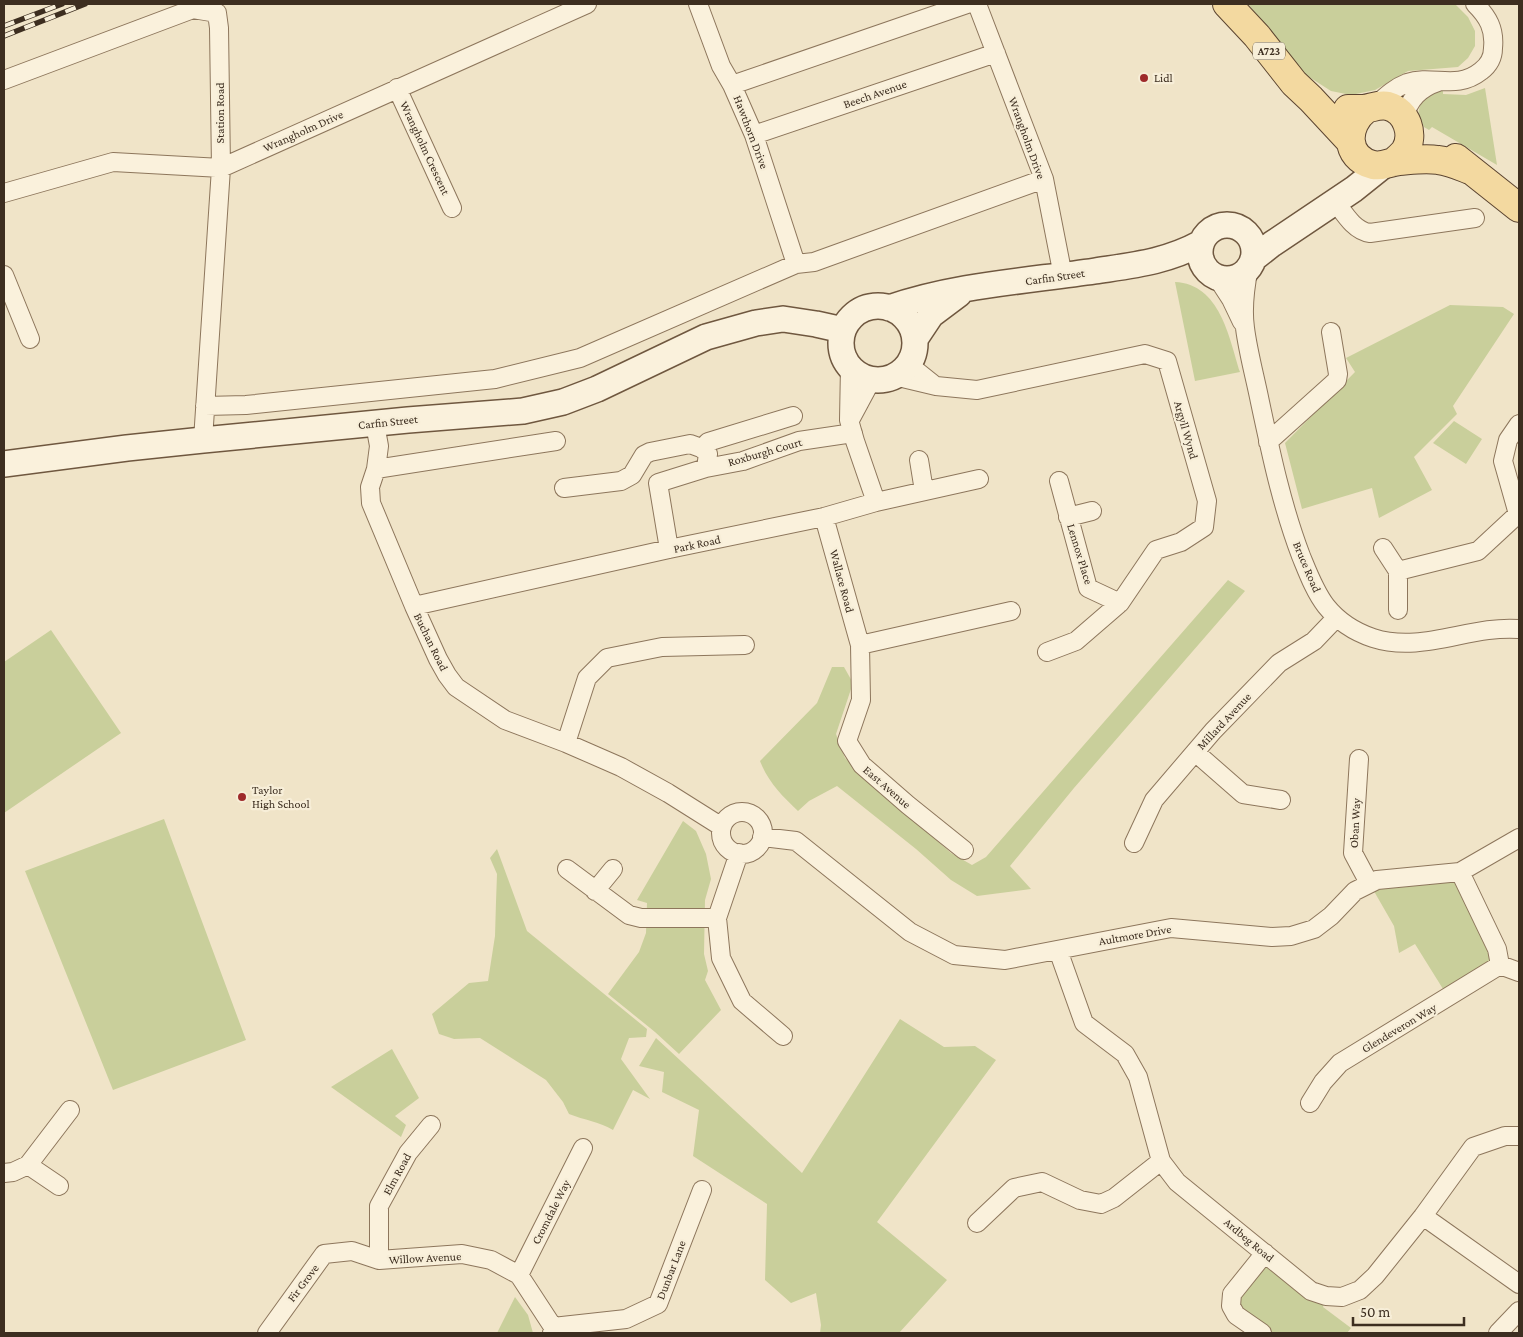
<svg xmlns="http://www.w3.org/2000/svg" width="1523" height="1337" viewBox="0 0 1523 1337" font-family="'Crimson Pro',serif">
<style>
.green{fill:#c9cf9b}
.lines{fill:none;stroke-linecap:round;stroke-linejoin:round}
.minor-casing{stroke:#8d765c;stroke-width:20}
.secondary-casing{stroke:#6f573f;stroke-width:28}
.primary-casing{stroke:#5b4430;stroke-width:30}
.minor{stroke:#faf1dc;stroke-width:18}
.secondary{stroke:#faf1dc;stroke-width:25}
.primary{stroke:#f3d9a0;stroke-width:28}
.rail-casing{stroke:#3d2e20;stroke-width:5.5}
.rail{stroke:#f7eed8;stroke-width:4;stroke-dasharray:11;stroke-linecap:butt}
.poi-dot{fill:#9e2a2b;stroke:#f7eed8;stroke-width:2}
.labels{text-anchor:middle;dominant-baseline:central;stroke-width:4.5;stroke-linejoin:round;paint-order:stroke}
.shield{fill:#f7eed8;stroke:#756857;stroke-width:1}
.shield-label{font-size:11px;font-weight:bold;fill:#3d2e20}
.poi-label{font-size:12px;fill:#3d2e20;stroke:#f7eed8;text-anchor:start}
.street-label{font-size:12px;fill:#3d2e20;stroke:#f7eed8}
</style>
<rect width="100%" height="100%" fill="#f0e4c8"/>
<path class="green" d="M1248 4H1455L1468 17 1475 31V46L1468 58 1458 67 1408 71 1375 90 1351 95 1331 91 1306 75Z
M1485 88 1497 165 1432 127 1429 130 1424 127 1418 115C1420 101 1426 90 1443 91V94L1466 95Z
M1175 282C1220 284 1229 337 1240 372L1195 381Z
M1450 305 1503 307 1514 314 1453 406 1457 414 1414 457 1432 490 1379 518 1372 488 1302 509 1285 443 1355 372 1346 358Z
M1454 421 1482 439 1466 464 1433 443Z
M1228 580 1245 591 1074 788 1010 866 1031 889 977 896 951 880 916 849 837 786 809 801 798 811C782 796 768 782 760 761L817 703 832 667H844L853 683 836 734 845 758 951 853 972 865 986 857Z
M51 630 121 733 4 813V662Z
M164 819 246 1040 113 1090 25 871Z
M683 821 696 831 706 854 711 879 705 900 704 954 708 971 705 980 721 1010 679 1054 655 1032 608 994 639 952 646 933 647 903 637 900Z
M497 849 527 931 647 1029 646 1037 629 1038 621 1059 650 1099 633 1090 613 1130C600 1122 584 1120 569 1114L563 1102 546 1080 480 1038 454 1039 439 1034 432 1014 469 983 488 981 495 936 496 902 497 874 490 858Z
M1458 874 1496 962 1448 997 1415 944 1399 953 1394 926 1371 886Z
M900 1019 944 1047 975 1046 996 1060 877 1222 947 1280 899 1333H820L821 1325 816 1293 791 1303 765 1280 767 1204 693 1156 699 1110 662 1092 664 1072 639 1066 656 1038 802 1173Z
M392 1049 419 1098 395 1116 406 1125 401 1137 331 1087Z
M1265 1257 1325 1299 1323 1307 1351 1328 1347 1333H1267L1237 1312 1235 1295Z
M515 1297 528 1315 533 1333H497Z"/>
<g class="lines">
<defs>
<path id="minor" d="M698 4 721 66 732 85 754 135 796 264
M977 4 1044 179 1063 276
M4 80 193 9 217 13 219 28 221 168 203 440
M732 85 967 4
M397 88 452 208
M1375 106C1385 97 1394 88 1407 83 1433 74 1456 91 1481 71 1489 65 1493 57 1493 48 1495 29 1488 17 1475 4
M1404 118C1409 99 1420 88 1438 82
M754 135 996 53
M4 193 113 162 221 168 587 4
M1335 201C1344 213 1354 231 1370 233L1475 218
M1249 267C1245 287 1242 307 1245 328 1248 352 1255 377 1260 402 1271 454 1282 506 1301 556 1308 573 1315 592 1326 606 1338 621 1355 632 1373 638 1422 654 1470 625 1519 629
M4 275 30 339
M1216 276 1231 299 1242 322
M908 364 933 384
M850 366 849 420 855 441 876 502
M894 376 936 386 977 390 1145 354 1167 361 1207 501 1204 527 1181 542 1156 550 1120 603 1076 641 1047 652
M205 406 246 405 495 379 580 358 796 264 814 262 1044 179
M850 420 872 379
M375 424 379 446 376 469 370 487 371 503 414 606 438 659 447 675 456 687 505 720 566 743 621 767 668 793 722 827
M1268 442 1337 380 1338 374 1331 332
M702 449 708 442 793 416
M919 460 924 491
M706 468 743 461 799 441 853 433
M376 469 556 441
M1059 481 1088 588 1120 603
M564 488 621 481 632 475 644 455 650 452 690 444 701 448 708 454 706 468 658 483 669 549
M1518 514 1503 461 1508 440 1519 424
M824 517 860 645 861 700 847 741 862 765 908 805 964 850
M1068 517 1092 511
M1383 548 1398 571
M414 606 669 549 824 517 876 502 979 479
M1398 610V571L1478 551 1519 513
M860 645 1011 611
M566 743 587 678 607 658 662 647 745 645
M1195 752 1243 794 1281 800
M1359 759 1353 853 1369 883
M721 833a21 21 0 1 1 42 0a21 21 0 1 1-42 0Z
M762 837 796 841 910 932 954 955 1005 960 1171 928 1272 937 1291 936 1314 929 1331 916 1355 891 1377 880 1460 872 1519 838
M1134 843 1154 800 1213 731 1279 663 1314 641 1336 618
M739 853 717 918 721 958 742 1001 783 1036
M567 869 629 915 641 918H717
M1460 872 1497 949 1500 965 1519 972
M595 891 613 869
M1058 950 1084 1023 1125 1054 1138 1077 1161 1161 1177 1182 1311 1291 1326 1296 1342 1297 1360 1290 1375 1276 1423 1216 1473 1147 1505 1136H1519
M1310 1103 1323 1082 1340 1063 1500 965
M28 1165 59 1186
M4 1173 13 1172 28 1165 70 1110
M1423 1216 1519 1284
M977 1223 1014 1188 1042 1182 1080 1200 1101 1204 1114 1198 1161 1161
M379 1260V1206L408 1153 431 1125
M519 1275 583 1148
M553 1327 626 1319 658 1304 702 1190
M267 1333 324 1254 352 1251 379 1260 462 1254 491 1260 519 1275 553 1327 552 1333
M1262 1333 1236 1315 1231 1306 1232 1294 1265 1253
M1498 1333 1519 1311"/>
<path id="secondary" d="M1200 252a27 27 0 1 1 54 0a27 27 0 1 1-54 0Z
M1253 259 1272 244 1354 189 1384 165
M841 343a37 37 0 1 1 74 0a37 37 0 1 1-74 0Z
M889 308C955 285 1027 281 1095 271 1134 265 1166 262 1201 243
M915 339 931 315 959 294
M4 464 127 448 203 440 408 420 523 411 563 402 597 389 706 337 756 323 783 319 816 324 843 330"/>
<path id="primary" d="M1227 4 1257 36 1294 83 1311 99 1351 142
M1348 109C1354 109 1359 109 1364 109 1372 108 1379 104 1388 106 1407 111 1415 135 1405 151 1402 155 1397 159 1394 162
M1366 109C1345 125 1344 158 1373 165 1383 167 1390 162 1399 161 1412 160 1425 158 1438 160 1449 161 1460 166 1470 170
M1456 158 1519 208"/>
</defs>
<use href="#minor" class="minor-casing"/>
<use href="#secondary" class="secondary-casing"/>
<use href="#primary" class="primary-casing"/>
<use href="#minor" class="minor"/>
<use href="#secondary" class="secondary"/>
<use href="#primary" class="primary"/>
<defs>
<path id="rail" d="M4 26 62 4
M4 36 85 4"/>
</defs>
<use href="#rail" class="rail-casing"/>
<use href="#rail" class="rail"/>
</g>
<g class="poi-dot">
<circle cx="1144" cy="78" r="5"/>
<circle cx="242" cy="797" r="5"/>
</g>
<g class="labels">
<rect class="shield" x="1253" y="42.5" width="32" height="17" rx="4"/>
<g class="shield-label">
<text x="1269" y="51">A723</text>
</g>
<g class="poi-label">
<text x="1154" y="78">Lidl</text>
<text x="252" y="790">Taylor<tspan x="252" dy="14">High School</tspan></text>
</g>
<g class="street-label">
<text transform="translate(875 94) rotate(-19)">Beech Avenue</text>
<text transform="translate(220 113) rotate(-90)">Station Road</text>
<text transform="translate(303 131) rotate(-24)">Wrangholm Drive</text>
<text transform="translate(751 132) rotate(69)">Hawthorn Drive</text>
<text transform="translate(1027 138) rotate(70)">Wrangholm Drive</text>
<text transform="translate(425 148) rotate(65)">Wrangholm Crescent</text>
<text transform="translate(1055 277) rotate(-8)">Carfin Street</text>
<text transform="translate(388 422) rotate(-6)">Carfin Street</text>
<text transform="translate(1186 430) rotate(74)">Argyll Wynd</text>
<text transform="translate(765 452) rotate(-16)">Roxburgh Court</text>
<text transform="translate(697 544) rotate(-12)">Park Road</text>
<text transform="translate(1080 554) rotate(73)">Lennox Place</text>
<text transform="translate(1307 567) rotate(67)">Bruce Road</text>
<text transform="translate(842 581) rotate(75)">Wallace Road</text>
<text transform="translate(431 642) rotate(64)">Buchan Road</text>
<text transform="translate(1224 721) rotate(-47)">Millard Avenue</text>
<text transform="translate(887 787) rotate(41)">East Avenue</text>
<text transform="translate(1355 823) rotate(-87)">Oban Way</text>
<text transform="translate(1135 935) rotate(-10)">Aultmore Drive</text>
<text transform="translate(1399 1028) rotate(-31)">Glendeveron Way</text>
<text transform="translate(397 1174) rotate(-61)">Elm Road</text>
<text transform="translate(551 1212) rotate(-63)">Cromdale Way</text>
<text transform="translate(1249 1240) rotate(40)">Ardbeg Road</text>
<text transform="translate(425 1258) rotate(-3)">Willow Avenue</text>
<text transform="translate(671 1270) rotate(-69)">Dunbar Lane</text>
<text transform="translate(303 1283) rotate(-53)">Fir Grove</text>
</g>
</g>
<rect width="1523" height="1337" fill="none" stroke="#3d2e20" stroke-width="10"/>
<path d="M1353 1317v8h111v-8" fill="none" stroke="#3d2e20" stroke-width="2.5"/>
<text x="1360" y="1317" font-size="15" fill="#3d2e20" stroke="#f7eed8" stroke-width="4" paint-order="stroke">50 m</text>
</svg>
